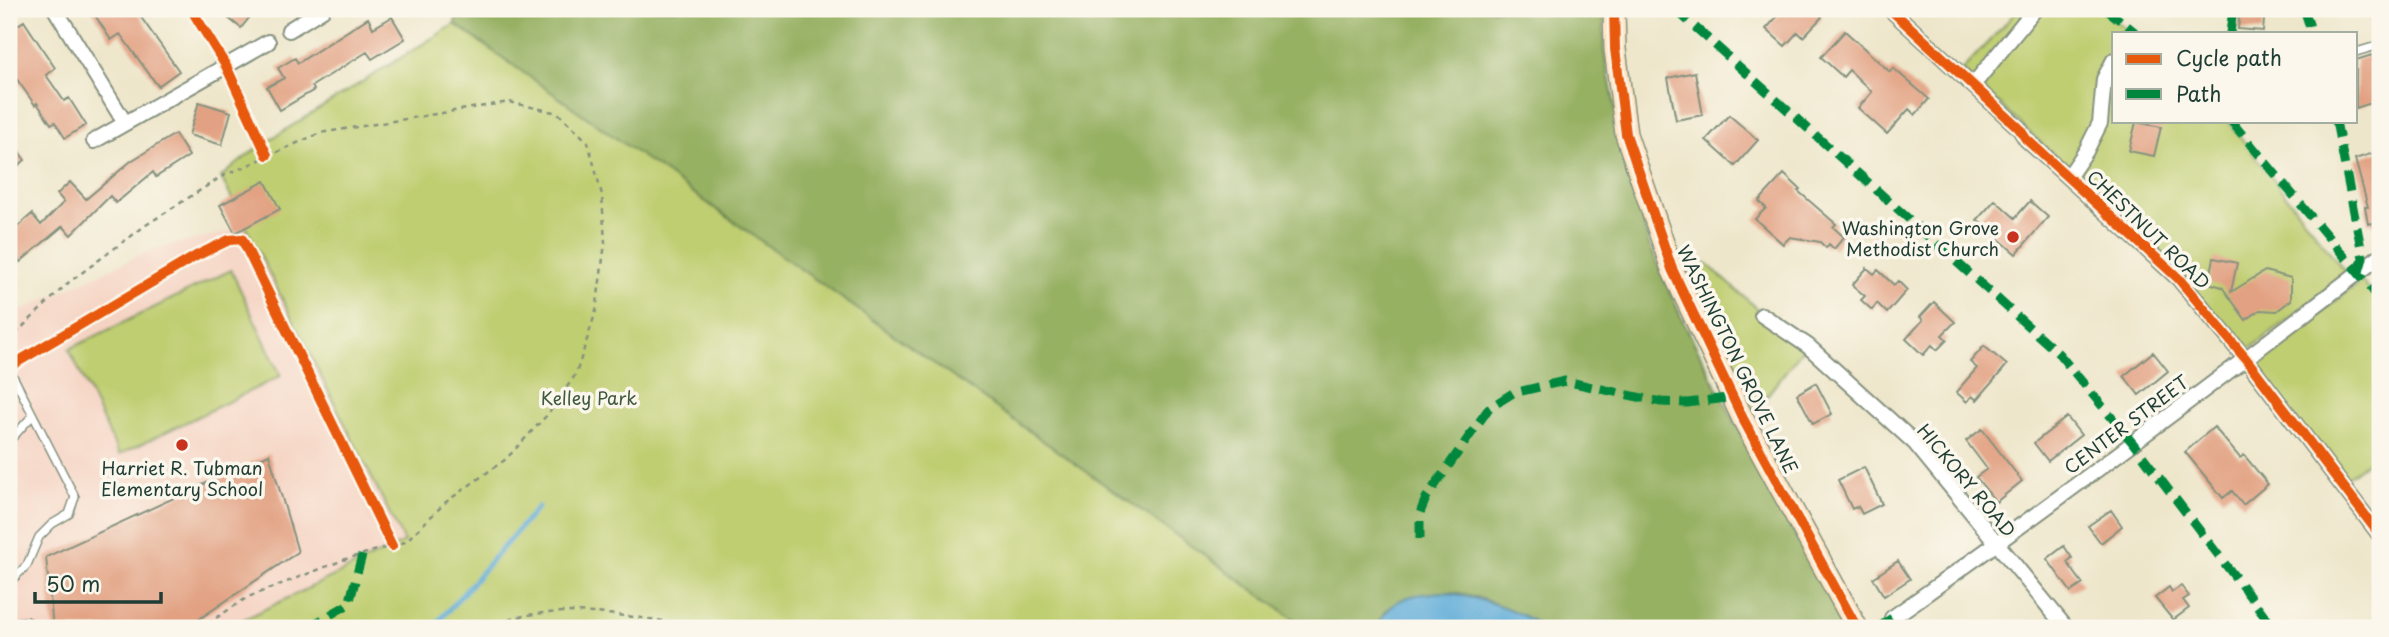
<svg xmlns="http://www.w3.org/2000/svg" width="2389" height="637" viewBox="0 0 2389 637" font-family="'Playpen Sans',sans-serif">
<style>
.built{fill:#f5d3c2}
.green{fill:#bfce71;stroke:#6f8652;stroke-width:2}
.forest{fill:#97b163;stroke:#5b774c;stroke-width:2}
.water{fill:#5eacd8;stroke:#3e7486;stroke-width:2}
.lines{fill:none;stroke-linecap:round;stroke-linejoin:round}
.stream{stroke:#5eacd8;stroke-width:5}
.building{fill:#e2a182}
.lane-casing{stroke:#86927f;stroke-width:10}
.street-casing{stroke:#86927f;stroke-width:18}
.secondary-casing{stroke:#86927f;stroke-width:24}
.path{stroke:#86927f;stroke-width:2.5;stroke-dasharray:5 5;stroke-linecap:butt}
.lane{stroke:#fff;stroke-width:7}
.street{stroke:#fff;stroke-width:14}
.secondary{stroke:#fee5c5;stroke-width:21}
.quiet{stroke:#00873e;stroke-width:9;stroke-dasharray:18 9;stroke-linecap:butt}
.cycleway-casing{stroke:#fbf7ec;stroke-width:15}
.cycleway{stroke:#e8590c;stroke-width:10}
.poi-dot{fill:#c8321e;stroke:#fbf7ec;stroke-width:2.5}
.labels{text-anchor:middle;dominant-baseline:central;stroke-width:7;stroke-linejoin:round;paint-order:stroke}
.poi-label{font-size:18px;fill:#1f3d34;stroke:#fbf7ec;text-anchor:end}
.street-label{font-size:18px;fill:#1f3d34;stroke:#fbf7ec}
.park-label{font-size:18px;fill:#3f5a40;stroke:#fbf7ec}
</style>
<rect width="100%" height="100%" fill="#fbf7ec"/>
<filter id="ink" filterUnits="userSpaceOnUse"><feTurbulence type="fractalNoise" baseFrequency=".0143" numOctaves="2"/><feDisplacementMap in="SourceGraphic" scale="14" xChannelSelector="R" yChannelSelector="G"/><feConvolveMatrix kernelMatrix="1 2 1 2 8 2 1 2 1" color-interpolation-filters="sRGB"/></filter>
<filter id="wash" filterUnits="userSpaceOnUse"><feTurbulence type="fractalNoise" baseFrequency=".00686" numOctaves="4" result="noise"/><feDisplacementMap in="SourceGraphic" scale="28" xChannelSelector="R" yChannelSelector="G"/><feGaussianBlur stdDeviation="1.57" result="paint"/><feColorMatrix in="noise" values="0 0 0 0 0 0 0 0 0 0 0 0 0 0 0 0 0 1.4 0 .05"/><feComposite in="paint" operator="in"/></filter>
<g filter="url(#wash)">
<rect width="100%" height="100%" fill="#eee6ca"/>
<path class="built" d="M249 227 405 542 226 628H9V316L151 250Z"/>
<path class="green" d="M2019 9H2100L2131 33H2114V121H2228L2347 274 2243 354 2184 275 1962 70Z
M455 24 663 169 1309 628H588L563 626 561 628H226L404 542 221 177 258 147Z
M1706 263 1803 349 1762 402 1744 413 1680 285Z
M231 270 281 376 119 455 69 349Z
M2362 281 2380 306V452L2342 481 2253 364Z"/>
<path class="forest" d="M457 9H1604V51L1624 152 1649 244 1682 319 1769 488 1848 628H1543C1523 613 1470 591 1445 592 1435 592 1394 604 1387 610 1382 615 1379 621 1376 628H1307L455 24Z"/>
<path class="water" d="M1445 592C1478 598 1515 607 1543 628H1376C1391 596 1412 594 1445 592Z"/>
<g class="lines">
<path class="stream" d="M433 628 538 507"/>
</g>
<g id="blocks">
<path class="building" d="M91 9H135L179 71 158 86 120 34 111 40Z
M217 9H256L241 28Z
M1784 9H1813L1822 17 1803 37 1798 32 1785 46 1766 29Z
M2240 9H2265L2263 31 2238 29Z
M392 17 405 39 372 59 367 52 312 86 314 90 280 110 267 87 284 78 278 68 295 58 298 63 368 18 373 28Z
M24 21 55 68 46 75 64 101 69 98 86 125 65 138 55 122 51 124 37 103 35 105 9 68V31Z
M1845 31 1890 72 1893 68 1929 99 1915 115 1909 109 1887 134 1858 108 1872 92 1849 70 1843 77 1821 57Z
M2372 55 2380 82V100L2356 108V60Z
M1695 72 1703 115 1676 120 1668 78Z
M199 102 231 112 222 145 189 135Z
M1729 115 1758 140 1735 166 1706 140Z
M2136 122 2161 127 2154 156 2129 151Z
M175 134 189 156 156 177 153 172 116 203 110 196 71 235 63 226 20 262 9 248V234L32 214 41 225 64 202 57 194 70 182 86 199 131 161Z
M9 139 25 160 9 173Z
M2380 151V236H2377L2373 223 2368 224 2365 207H2368L2355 159Z
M1784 174 1800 189 1798 191 1836 224 1833 227 1844 237 1834 249 1829 244 1826 248 1820 242 1790 237 1783 244 1755 219 1766 208 1759 201Z
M265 181 280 209 235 233 220 205Z
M1995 200 2015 218 2030 201 2048 217 2016 254 1977 220Z
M2214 258 2237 263 2231 292 2265 271 2291 278V300L2277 311 2260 310 2246 320 2222 287 2209 283Z
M1867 268 1874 274 1878 270 1894 285 1898 281 1907 290 1887 313 1877 303 1872 310 1861 300 1865 296 1852 285Z
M1934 302 1955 322 1942 335 1947 340 1937 350 1932 345 1923 355 1906 339 1923 320 1920 317Z
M1984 346 2007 365 1977 400 1972 396 1967 402 1956 392 1977 368 1970 362Z
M2153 352 2168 371 2139 395 2124 376Z
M1816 383 1832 414 1813 424 1797 394Z
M2067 417 2081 435 2048 461 2034 443Z
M2214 427 2240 458 2244 455 2268 484 2243 505 2232 491 2223 498 2185 452Z
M1982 429 2022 481 1996 502 1976 477 1987 469 1966 441Z
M269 454 298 552 186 628H53L46 557Z
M1864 467 1882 504 1862 514 1858 506 1852 509 1838 480Z
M2111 510 2122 526 2101 543 2088 526Z
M2064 546 2072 558 2067 562 2083 584 2071 592 2047 559Z
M1898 561 1910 579 1884 596 1873 578Z
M2181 586 2189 596 2183 600 2189 608 2173 620 2155 598 2169 587 2172 592Z"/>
</g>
</g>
<g filter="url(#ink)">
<use href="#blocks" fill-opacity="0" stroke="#86927f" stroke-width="2"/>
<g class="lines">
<defs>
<path id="lane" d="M2356 52 2380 45
M9 376 14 378 75 497 69 514 52 524 39 537 27 565 9 583
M9 437 14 436 33 415
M9 623 27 621 39 628"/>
<path id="street" d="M55 9 125 123
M1890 9 2019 128 2026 139 2178 278 2246 359 2380 535
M289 30 323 9
M1973 85 2035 9
M94 141 268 42
M2069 176 2086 151 2100 123 2104 79 2114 60
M1762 315 1808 346 1915 443 2066 628
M1892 618C2058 501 2220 379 2380 256"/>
<path id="secondary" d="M1614 9 1615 49 1626 134 1672 269 1743 419 1857 628"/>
</defs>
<use href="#lane" class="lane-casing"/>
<use href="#street" class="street-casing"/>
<use href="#secondary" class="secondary-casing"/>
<path class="path" d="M9 348 14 346 11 338 68 283 146 225 221 177 320 133 509 102 558 113 588 142 602 195 605 243 596 311 576 374 548 414 506 459 446 502 405 542 346 559 248 597 201 628
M491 628C544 596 652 621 713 628"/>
<use href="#lane" class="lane"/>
<use href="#street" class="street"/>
<use href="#secondary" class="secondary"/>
<path class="quiet" d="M1675 9 2059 354 2132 442 2274 628
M2106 9 2136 33
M2304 9 2312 33
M2230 33 2233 9
M2231 121 2380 299
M2336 121 2363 258 2359 272
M1420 539V513L1426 498 1489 408 1513 393 1565 381 1661 402 1687 403 1734 397
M307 628 349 604 362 555
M1878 628 1892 618"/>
<defs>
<path id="cycleway" d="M191 9 226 66 267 155
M1614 9 1615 49 1626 134 1672 269 1743 419 1857 628
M1890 9 2019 128 2026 139 2178 278 2246 359 2380 535
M9 367 196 256 229 240 242 239 392 546"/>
</defs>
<use href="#cycleway" class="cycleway-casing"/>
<use href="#cycleway" class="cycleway"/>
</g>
</g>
<g class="poi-dot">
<circle cx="2013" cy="237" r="7"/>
<circle cx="182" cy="445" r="7"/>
</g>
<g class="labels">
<g class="poi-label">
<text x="1999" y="227">Washington Grove<tspan x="1999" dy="21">Methodist Church</tspan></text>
<text x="182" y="467" text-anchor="middle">Harriet R. Tubman<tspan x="182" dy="21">Elementary School</tspan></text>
</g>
<g class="street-label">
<text transform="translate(2149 229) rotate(44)">CHESTNUT ROAD</text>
<text transform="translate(1738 359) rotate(64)">WASHINGTON GROVE LANE</text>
<text transform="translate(2126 424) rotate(-37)">CENTER STREET</text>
<text transform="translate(1967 480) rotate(50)">HICKORY ROAD</text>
</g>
<g class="park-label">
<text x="589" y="397">Kelley Park</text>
</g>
</g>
<rect width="2389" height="637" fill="none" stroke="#fbf7ec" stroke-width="35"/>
<rect x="2112" y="32" width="245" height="91" fill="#fbf7ec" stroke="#a3ada2" stroke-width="2"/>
<rect x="2126" y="54" width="35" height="10" fill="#e8590c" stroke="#a3ada2" stroke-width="2"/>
<text x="2176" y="66" font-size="21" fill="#1f3d34">Cycle path</text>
<rect x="2126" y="89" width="35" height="10" fill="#00873e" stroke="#a3ada2" stroke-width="2"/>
<text x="2176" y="102" font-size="21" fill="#1f3d34">Path</text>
<path d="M35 592v10h126v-10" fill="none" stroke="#1f3d34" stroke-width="3.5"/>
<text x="46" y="592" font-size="21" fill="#1f3d34" stroke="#fbf7ec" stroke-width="5" paint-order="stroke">50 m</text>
</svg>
